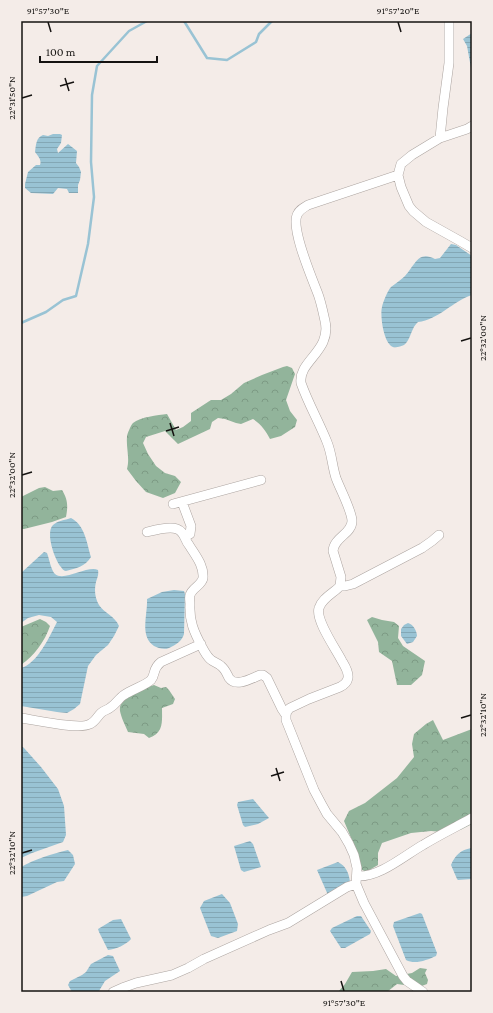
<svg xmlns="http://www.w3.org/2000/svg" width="493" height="1013" viewBox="0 0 493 1013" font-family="'Crimson Pro',serif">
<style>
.forest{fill:url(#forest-crowns)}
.water{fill:url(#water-rules)}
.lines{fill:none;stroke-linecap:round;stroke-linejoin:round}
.stream{stroke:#99c3d4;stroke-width:2.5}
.street-casing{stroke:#aca4a0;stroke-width:10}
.street{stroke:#fff;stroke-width:9}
.ticks{fill:none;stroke:#151311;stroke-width:1.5}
.neatline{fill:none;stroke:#151311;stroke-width:1.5}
.ticks-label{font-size:10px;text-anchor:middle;fill:#151311}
</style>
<defs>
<pattern id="forest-crowns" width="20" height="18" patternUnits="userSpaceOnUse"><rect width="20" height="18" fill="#92b49b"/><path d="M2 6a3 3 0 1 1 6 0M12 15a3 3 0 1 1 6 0" fill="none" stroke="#7d9a84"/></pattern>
<pattern id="water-rules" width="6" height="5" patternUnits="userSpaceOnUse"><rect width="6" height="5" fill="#99c3d4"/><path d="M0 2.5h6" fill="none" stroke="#83a7b5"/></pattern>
</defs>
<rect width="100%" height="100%" fill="#f4ece8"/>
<path class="forest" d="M287 366 292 368 295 374 286 400 290 411 297 420 295 427 281 436 270 439C266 431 261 424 253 419L241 424 236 423 225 419 218 418 212 422 210 429 178 444 165 431 146 437 143 443 148 454 156 466 165 473 175 476 181 482 175 493 163 498 146 492 136 481 127 469C130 458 126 448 127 437 127 434 131 425 133 423 140 417 158 415 167 414L176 430 183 427 191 421V413L211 400H221L231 394 244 383 262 375 283 367Z
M45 487 53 491 62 490C68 500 68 506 66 517L52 522 24 529H21V497L39 488Z
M372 617 382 620 394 622 399 626 398 638 403 646 425 661 422 675 411 685H397L392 661 379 652 378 642 367 620Z
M40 619 46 622 50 626C45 641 34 656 21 665V627Z
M154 685 161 688 166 687 169 690 175 699 173 704 162 708C162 721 164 733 149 738L144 734 128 732C125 725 121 717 120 711 118 696 143 689 154 685Z
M433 720 443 740 472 729V824L460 830H450L442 832 431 831 411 833 382 843 378 853V865L366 872 359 868 354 845 344 821 349 811 365 803 397 778 414 757 412 744 414 734 426 724Z
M420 968 427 969 425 973 428 980 427 984 419 987 397 984 387 992H338L345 984 352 972 373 971 386 969 396 976 412 973Z"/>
<path class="water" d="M472 33V68H471L467 46 463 39Z
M53 134H60L62 135 61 143 57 149 58 153 68 144 77 151 76 163 79 167 81 172 80 180 78 185V193H69L67 189 58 188 53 194 31 193 25 188V184L28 172 36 165H40C42 160 38 156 35 152 36 144 36 138 43 135L48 136Z
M451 244 456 245 472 256V295C453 301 438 320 418 322 416 324 414 326 413 329 410 335 409 341 404 345 400 347 393 349 390 345 383 338 380 315 382 307 383 302 388 290 391 287 396 283 401 280 405 276 415 265 418 250 435 259L440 258Z
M71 518C85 525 87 544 91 557 85 567 76 568 66 571 63 570 63 570 61 567 55 560 45 533 53 525 57 521 65 520 71 518Z
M44 552 47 553C49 558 51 570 55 574 64 582 88 565 98 570 99 575 97 578 96 582 94 590 95 598 99 605 104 613 115 616 119 626L114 636 108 645 96 655 88 666 80 704 74 709 67 713 57 712 21 706V668C37 664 50 636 57 622L51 617 39 615 28 618 21 623V573Z
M174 590 184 591 185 594 184 634C182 641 176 645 169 648 164 650 158 648 154 646 139 636 148 614 147 599L162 592Z
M408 623C413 624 417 631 417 636L413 642 407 644 401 636V629L404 625Z
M21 746 24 748 41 767 58 789 64 806 66 835 63 842 32 853 21 858Z
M253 799 269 818 258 824 245 827 243 825 237 805 238 802Z
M250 841 253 844 261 867 244 872 241 870 234 846Z
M471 848H472V879L458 880 457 879 451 865C455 855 461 850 471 848Z
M68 850 73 855 75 864 64 881 57 882 27 896 21 897V867C35 859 52 854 68 850Z
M338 862C346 866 349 873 350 882L328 895 317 870Z
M222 894 230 903 238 924 237 931 218 938 211 936 200 908 204 901Z
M420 913 422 914 437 953 436 956C427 960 415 965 406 960L393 926 394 922Z
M357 916H361L371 931 370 934 345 948H341L330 931 332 928Z
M121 919 131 939C126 945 116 949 108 950L99 932 98 929 113 920Z
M108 955 113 956 120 971 105 981 99 991 96 992H72L68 985 70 981 82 975 86 972 91 964Z"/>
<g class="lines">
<path class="stream" d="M184 21 207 58 227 60 256 42 259 34 272 21
M21 323 46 312 63 300 76 296 88 244 94 197 91 162 92 95 97 66 129 31 147 21"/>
<defs>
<path id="street" d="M472 126 467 129 440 138 412 155 401 164 398 175 401 187 409 206 413 211 426 222 460 241 472 248
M440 138 443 108 449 63V21
M398 175 308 205C303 208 299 210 297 215 291 230 312 278 318 294 321 302 323 312 325 321 332 351 298 361 301 383 308 403 319 422 327 442 332 454 332 466 336 478 340 489 352 511 352 521 352 534 334 537 333 551L341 577 340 586C334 593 322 598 319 608 315 620 336 649 342 661 345 666 349 672 348 678 347 683 344 685 340 687L309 699 290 708 287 711 286 715V720L314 790 322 805 327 814 342 832 349 844 354 855 357 868 356 884 364 903 403 976 407 981 423 992
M182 502 191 526 190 534 185 537
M173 504 261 480
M147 532C155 530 169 526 177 529 185 532 184 539 189 545 195 555 204 565 203 578 202 585 192 588 190 595 189 597 190 601 190 604 189 621 194 632 202 647 204 651 207 656 210 659 213 662 218 663 221 666 225 669 227 674 229 678 236 688 252 678 260 675H263L267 678 282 709 286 715
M340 586H345L353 584 422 548 432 541 439 535
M21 718C34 720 80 730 90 724 95 722 97 717 101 713 104 710 108 710 111 707 116 704 119 698 124 695 131 690 146 685 151 680 156 674 152 669 161 662L201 644
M357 876C379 878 405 855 423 845 439 835 456 827 472 818
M113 992 122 988 136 983 172 975 188 968 204 959 269 930 288 923 347 887 356 884"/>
</defs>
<use href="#street" class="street-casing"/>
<use href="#street" class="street"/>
</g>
<path class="ticks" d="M48 22 51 32M398 22 401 32M65 78 69 91M60 86 74 82M22 98 32 95M461 341 471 338M170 423 174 436M166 431 179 427M22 475 32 472M461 718 471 715M276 768 280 781M271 776 284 772M22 853 32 850M341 981 344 991"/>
<rect width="493" height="1013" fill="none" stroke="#f4ece8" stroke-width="44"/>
<path d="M40 56v6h117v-6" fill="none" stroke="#151311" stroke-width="2"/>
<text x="46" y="56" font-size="12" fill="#151311" stroke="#f4ece8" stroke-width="3" paint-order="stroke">100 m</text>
<rect x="22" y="22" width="449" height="969" class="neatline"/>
<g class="ticks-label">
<text x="48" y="14">91°57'30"E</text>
<text x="398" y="14">91°57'20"E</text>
<text transform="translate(11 98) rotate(-90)" y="4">22°31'50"N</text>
<text transform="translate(482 338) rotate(-90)" y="4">22°32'00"N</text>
<text transform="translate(11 475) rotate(-90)" y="4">22°32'00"N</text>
<text transform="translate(482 715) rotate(-90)" y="4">22°32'10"N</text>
<text transform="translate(11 853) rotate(-90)" y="4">22°32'10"N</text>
<text x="344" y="1006">91°57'30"E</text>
</g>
</svg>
